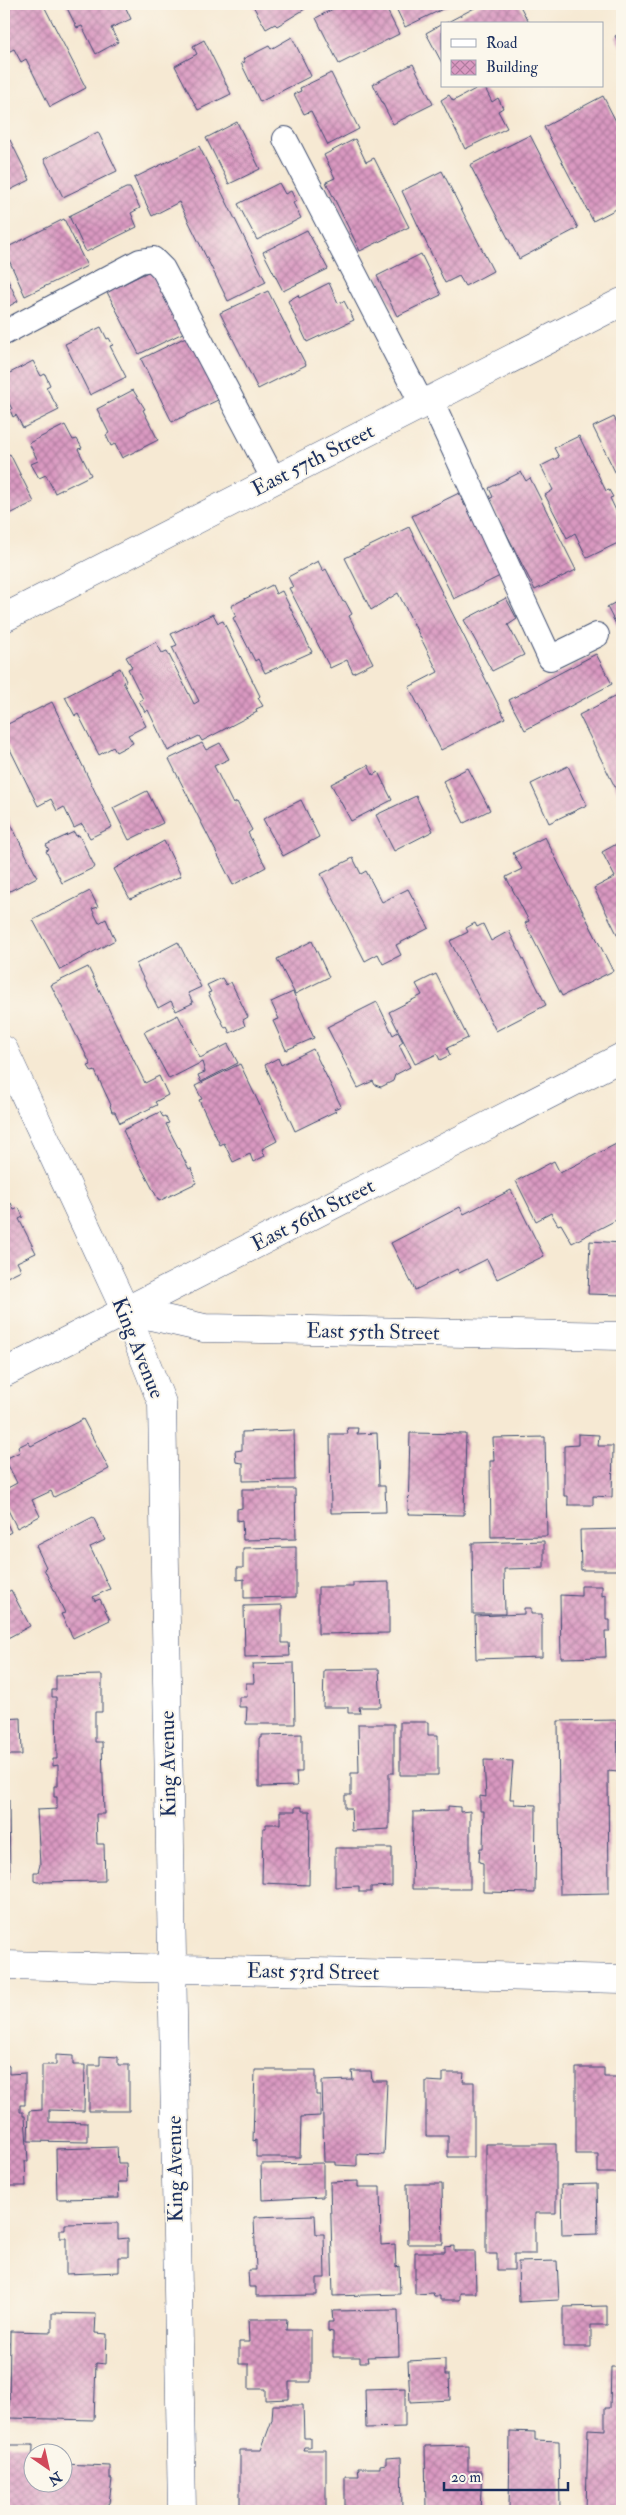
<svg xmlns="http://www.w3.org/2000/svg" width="626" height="2515" viewBox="0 0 626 2515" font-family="'IM FELL Double Pica',serif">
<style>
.building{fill:url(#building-cross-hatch)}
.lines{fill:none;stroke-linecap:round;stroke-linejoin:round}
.lane-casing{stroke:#3c4b70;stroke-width:26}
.street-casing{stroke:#3c4b70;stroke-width:29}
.lane{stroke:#fff;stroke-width:24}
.street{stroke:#fff;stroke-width:28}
.labels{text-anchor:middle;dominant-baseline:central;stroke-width:4;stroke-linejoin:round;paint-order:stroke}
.street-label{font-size:21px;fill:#1b2f5e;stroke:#fbf7ec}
</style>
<defs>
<pattern id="building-cross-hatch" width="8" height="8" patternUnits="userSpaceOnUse" patternTransform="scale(1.25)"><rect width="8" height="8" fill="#da99c1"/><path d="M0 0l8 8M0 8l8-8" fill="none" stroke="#b07da0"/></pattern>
</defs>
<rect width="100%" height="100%" fill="#fbf7ec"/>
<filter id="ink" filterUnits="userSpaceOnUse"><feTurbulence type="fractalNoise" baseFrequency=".02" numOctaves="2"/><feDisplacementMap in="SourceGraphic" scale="10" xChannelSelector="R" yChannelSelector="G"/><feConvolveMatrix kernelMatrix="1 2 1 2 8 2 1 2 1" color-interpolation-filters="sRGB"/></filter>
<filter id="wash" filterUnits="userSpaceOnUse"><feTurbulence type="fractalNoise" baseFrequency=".0096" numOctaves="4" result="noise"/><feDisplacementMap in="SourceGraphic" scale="20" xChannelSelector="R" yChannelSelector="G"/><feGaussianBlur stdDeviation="1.12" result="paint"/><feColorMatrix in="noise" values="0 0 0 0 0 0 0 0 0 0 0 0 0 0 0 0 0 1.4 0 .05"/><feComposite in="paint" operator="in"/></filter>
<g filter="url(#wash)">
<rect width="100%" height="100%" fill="#f6e9d3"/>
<g id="blocks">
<path class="building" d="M4 4H43L86 88 50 107 26 59 21 62 14 49 6 53 4 49Z
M65 4H124L131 19 111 28 118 42 96 54 82 26 77 28Z
M252 4H303L305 9 277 26 275 24 266 29Z
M342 4H384L399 34 339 64 316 18Z
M394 4H453L405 27Z
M482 4H519L529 23 444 24Z
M442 24V63L426 33Z
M622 32V50L615 36Z
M292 37 311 76 260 102 241 63 245 62 243 59 269 46 271 49Z
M204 40 231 94 198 110 175 66 197 54 193 46Z
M413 64 433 104 393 124 373 84Z
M331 73 359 129 328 145 311 111 304 114 294 94 301 91 300 88Z
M481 86H484L492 102 498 98 503 108 498 111 507 128 465 149 441 100 449 95 453 101Z
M603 96 622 133V206L593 221 544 127Z
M237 122 260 169 229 184 206 138Z
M98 132 117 171 63 197 44 159Z
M530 135 578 228 519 259 470 165Z
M355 139 366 162 374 158 409 227 360 251 326 182 335 178 324 155Z
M10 140 30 180 4 193V143Z
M199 146 266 282 228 301 179 202 152 216 134 178Z
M442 171 493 271 465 286 459 276 445 283 402 191Z
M279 183 285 194 291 191 296 201 293 203 301 218 257 240 238 204Z
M126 188H130L140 208 131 213 137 227 86 252 69 216Z
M64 219 87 266 25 296 4 249Z
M307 230 328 269 283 291 263 252Z
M421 254 441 295 397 316 377 276Z
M156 268 187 331 139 354 107 292Z
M4 272 18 301 4 309Z
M329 283 338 303 344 301 354 320 307 342 288 301 298 295 299 298Z
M268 291 306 365 258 389 220 313Z
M101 327 107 339 109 338 113 345 110 346 126 377 90 395 65 344Z
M190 335 222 398 172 422 141 359Z
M33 361 41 376 45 374 50 385 46 387 59 410 23 428 16 415 13 417 10 410 12 409 4 393V376Z
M133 390 145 409 143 410 158 440 122 458 115 444 111 446 106 435 109 433 97 409Z
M614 417 619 427 622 425V486L593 427Z
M65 425 73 440 77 439 82 448 78 449 91 475 55 493 46 475 39 478 31 464 38 461 29 443Z
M579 436 606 491 609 490 613 497 610 498 622 523V541L587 558 575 533 567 538 545 495 553 490 541 466 559 457 554 448Z
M10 454 34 502 4 517V457Z
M521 472 526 481 530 478 576 570 535 590 489 499 493 497 489 488Z
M459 493 465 506 470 503 502 575 454 599 412 516Z
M409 527 505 718 441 750 409 687 438 672 398 593 371 610 345 558Z
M318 561 323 571 326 569 343 602 345 601 352 614 349 616 373 663 353 673 347 660 330 668 289 588 293 587 288 577Z
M272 585 276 594 282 591 312 652 265 673 258 659 255 661 233 618 236 616 231 606Z
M506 598 517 619 508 625 524 655 492 671 464 620Z
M622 599V636L607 607Z
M213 614 218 623 223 621 260 696 258 698 263 706 256 709 257 712 202 741 199 736 168 751 148 710 145 712 139 701 143 699 128 669 132 667 126 657 156 642 162 653 167 651 194 704 199 701 172 647 177 645 171 634Z
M596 654 612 684 525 730 509 700Z
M120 668 126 681 123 682 146 726 128 735 133 743 116 752 113 747 99 755 78 714 75 716 65 697Z
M622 693V801L579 715Z
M52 702 112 827 90 838 82 824 74 828 64 807 57 811 51 799 38 806 4 737V726Z
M202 743 206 750 220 743 229 759 214 766 233 804 237 802 252 830 248 833 266 867 233 885 169 759Z
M368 765 373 775 378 772 392 800 351 821 331 784Z
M568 766 587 805 549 823 531 784Z
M468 768 490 810 464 823 443 781Z
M147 791 163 823 129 840 113 808Z
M416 796 433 831 394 851 376 815Z
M301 800 319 837 283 856 263 819Z
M4 810 37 877 4 894Z
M74 832 76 836 79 835 95 867 62 883 46 851 49 850 46 845Z
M545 837 613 971 562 996 525 923 529 921 506 877 522 869 513 853Z
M164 841 181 876 130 899 114 869Z
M622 841V944L594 888 615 877 602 852Z
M353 858 361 874 366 871 382 902 408 889 429 928 396 945 401 955 383 964 378 954 365 961 321 874Z
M90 891 98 907 92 909 99 923 106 919 115 940 60 970 33 920Z
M475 923 477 927 483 924 491 941 509 931 546 1005 496 1031 450 941 468 932 466 928Z
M312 941 329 977 295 994 277 959Z
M178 942 201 987 188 993 193 1003 176 1011 171 1001 158 1008 136 964Z
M88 967 145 1083 159 1076 168 1095 155 1102 157 1105 120 1123 115 1112H112L110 1106 111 1105 95 1071 92 1072 88 1066 91 1065 51 985Z
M436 974 468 1038 447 1048 450 1055 440 1060 437 1054 415 1064 389 1012 422 995 416 984Z
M222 978 226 985 231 982 248 1017 243 1020 245 1026 230 1033 227 1027 225 1028 208 993 211 992 207 985Z
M293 992 314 1038 286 1050 273 1021 279 1019 271 1002Z
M377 1002 393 1035 398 1032 403 1042 399 1045 410 1067 395 1075 393 1081 381 1087 375 1085 373 1081 358 1088 327 1027Z
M178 1015 200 1058 228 1044 238 1063 201 1082 198 1075 205 1072 202 1062 169 1079 144 1032Z
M313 1049 341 1106 334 1109 336 1111 295 1131 265 1065 278 1058 281 1065Z
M240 1064 277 1141 262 1149 265 1156 253 1162 250 1154 233 1162 224 1143 220 1145 199 1100 202 1099 195 1086Z
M160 1112 163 1117 165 1116 169 1123 166 1124 189 1169 191 1168 196 1183 159 1201 132 1150 123 1130Z
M622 1141V1217L572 1243 561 1224 558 1225 551 1213 536 1221 516 1181 554 1161 560 1173Z
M511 1190 544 1256 497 1279 487 1259 459 1273 457 1269 415 1290 391 1243 460 1207 464 1214Z
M11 1203 14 1210 19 1208 23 1217 19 1219 36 1253 17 1262 21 1270 5 1278 4 1207Z
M590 1241 622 1243V1295L588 1294Z
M83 1419 109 1469 54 1497 51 1491 32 1500 40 1516 17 1528 4 1502V1490L17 1483 5 1459 20 1452 18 1447 28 1442 31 1446Z
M347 1428H358L357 1434 377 1433 379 1486H385L386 1512 331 1513 330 1434H348Z
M294 1430 295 1480 243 1481V1463L236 1462 235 1451 242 1450V1432Z
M410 1433 466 1434 464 1515 408 1514Z
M578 1434 599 1435 598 1446H613L612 1497 593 1496V1505H568V1496H564V1446L578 1445Z
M545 1437 547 1536 491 1537 490 1461H494L493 1438Z
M242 1489H295L296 1539 243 1540 242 1520 237 1521V1509L242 1508Z
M4 1517 11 1532 4 1536 7 1541 4 1542Z
M93 1517 105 1540 90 1547 110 1589 93 1597 95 1601 100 1599 110 1620 73 1638 61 1614 65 1613 44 1569 46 1567 36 1546Z
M622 1529V1570H581L580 1530Z
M544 1541V1568L504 1569 505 1614H473L472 1543Z
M296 1547V1597L244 1598V1579L237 1580V1568H243V1548Z
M389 1582V1633L318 1634V1587H353V1583Z
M581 1586H602V1596L606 1595V1620H610V1631H605L606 1657 561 1658 560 1595 581 1596Z
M11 1590 30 1626 4 1640V1594Z
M282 1605V1643H289L290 1656 245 1657 244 1606Z
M524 1608H531V1614H542V1657L476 1659 475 1616 524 1614Z
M294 1663 295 1724H246L247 1707H239V1697H247L246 1683H254L253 1664Z
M379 1669 381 1707H359L360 1713H348V1707H323L324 1670Z
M102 1675V1712H95V1742H102L104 1814H96L97 1844H104L105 1881 37 1882 34 1881V1872H38L40 1865 37 1810 57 1809V1797H54V1786H58V1765L53 1766V1759H57L56 1697H52V1690H56V1676Z
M21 1718 22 1755H4V1719Z
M617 1720 618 1772 608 1771 609 1893 560 1894 558 1721Z
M400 1722H428V1735H438V1775H400Z
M358 1724H394V1773H389V1829L352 1831 351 1808H345V1795H351V1773H359Z
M302 1734V1772H296L297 1786 259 1787V1738H262V1735Z
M484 1760 513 1761 510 1799H514V1804L536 1805 535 1893 483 1892V1863L479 1862 480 1848H483L484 1811H480V1796L486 1797Z
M4 1800H9L10 1878H4Z
M448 1806 460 1807V1812L470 1811V1889H412L413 1812 448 1811Z
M295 1807H302V1811H310L309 1885 262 1883 263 1828H266V1824H280V1811H295Z
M335 1848H392V1886L371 1887V1892H359V1886L335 1887Z
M56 2055 73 2056V2065H85L84 2111 49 2110V2122L88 2123V2142L28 2141 29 2111 42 2110V2065H56Z
M100 2056 118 2057V2065H129V2111H89V2065H100Z
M4 2064 9 2066V2074L25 2073V2105H20V2112H23V2116H25L28 2161H25L26 2186H4Z
M576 2068H604V2077H622V2173H598V2154H576Z
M255 2070H316V2095H320V2116L301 2117 300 2157H256V2140L253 2141Z
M352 2071H371L372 2081H387L384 2155 357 2154V2166L335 2165V2162H324L322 2081 353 2080Z
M443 2073H464L463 2082H474V2157H448V2136H426V2081L443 2082Z
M486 2144H556V2213H535V2254H514V2270H497V2254H486Z
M117 2147 118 2163H126L127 2182H118L119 2198 57 2199 56 2149Z
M323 2163V2197L262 2200 261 2164Z
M358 2181V2187H380L381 2245 395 2244 396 2267 399 2266 400 2294 333 2296 330 2182Z
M407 2184H442L443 2244H408Z
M597 2184 598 2234 562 2235 561 2185Z
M315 2215 316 2234H324L325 2278H317V2295L256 2296V2287H249L248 2270H256L254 2217Z
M118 2223V2239L128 2238V2257H119V2272L66 2274V2238H60V2230H65V2224Z
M454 2246V2251H475L476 2293H460V2300H440V2296H434L433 2293 415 2294V2252H445V2247Z
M557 2261 559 2300 519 2302 518 2262Z
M607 2306V2325H591V2347H563V2307Z
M398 2310 399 2356 367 2357 368 2362H360V2357H333V2332L328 2331V2322H333L332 2311Z
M52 2313 96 2314 95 2333 107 2334 106 2364 96 2363 94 2420 9 2418 10 2331 52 2332Z
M248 2319H287L286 2330H311V2382H289V2399L265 2400V2389H249V2364H239V2342H249Z
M445 2359V2375H449L450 2400 410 2402 408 2361Z
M611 2367H622V2511H586L588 2429 605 2430V2408H610Z
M405 2388V2427L366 2428 365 2389Z
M273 2405H303L304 2438H310V2447H304L303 2450H326V2508L322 2509V2511H240V2450H261L272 2420Z
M510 2431 535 2432V2440L559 2441 560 2511H509Z
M4 2445H33L32 2482H62V2464L110 2466V2479H112L109 2503 99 2511H4Z
M468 2445V2471H482L480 2511H426L425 2446Z
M401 2457 402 2511H345V2476H359L358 2468H380V2465L386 2464V2458Z"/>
</g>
</g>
<g filter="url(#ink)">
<use href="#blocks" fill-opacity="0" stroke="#3c4b70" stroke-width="1"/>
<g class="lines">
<defs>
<path id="lane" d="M285 139 422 404
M4 333 140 261 153 259 163 269 274 480
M431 400 550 658 597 635"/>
<path id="street" d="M4 618 622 302
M4 1050 125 1310 162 1403 182 2511
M125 1310 204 1328 622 1336
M4 1373 622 1057
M4 1965 622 1979"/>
</defs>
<use href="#lane" class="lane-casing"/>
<use href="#street" class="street-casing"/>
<use href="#lane" class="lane"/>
<use href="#street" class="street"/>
</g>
</g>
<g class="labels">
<g class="street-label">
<text transform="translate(313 460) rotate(-27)">East 57th Street</text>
<text transform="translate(313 1215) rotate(-27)">East 56th Street</text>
<text transform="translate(373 1332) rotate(1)">East 55th Street</text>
<text transform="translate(138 1348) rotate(68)">King Avenue</text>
<text transform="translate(168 1764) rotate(-91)">King Avenue</text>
<text transform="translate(313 1972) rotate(1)">East 53rd Street</text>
<text transform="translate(175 2169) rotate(-91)">King Avenue</text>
</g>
</g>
<rect width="626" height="2515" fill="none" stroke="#fbf7ec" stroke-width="20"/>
<rect x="441" y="22" width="162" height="65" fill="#fbf7ec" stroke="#a1a7b3"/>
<rect x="451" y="39" width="25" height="8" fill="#ffffff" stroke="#a1a7b3"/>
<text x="486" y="48" font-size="15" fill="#1b2f5e">Road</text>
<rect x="451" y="60" width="25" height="15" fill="url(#building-cross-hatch)" stroke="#a1a7b3"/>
<text x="486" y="72" font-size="15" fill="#1b2f5e">Building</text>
<g transform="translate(48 2468) rotate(146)"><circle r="24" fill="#fbf7ec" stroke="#a1a7b3"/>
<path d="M0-4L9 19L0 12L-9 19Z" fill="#d1495b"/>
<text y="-8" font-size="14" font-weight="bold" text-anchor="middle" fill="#1b2f5e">N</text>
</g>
<path d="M444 2482v8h124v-8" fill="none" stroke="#1b2f5e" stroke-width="2.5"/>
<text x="451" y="2482" font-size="15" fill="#1b2f5e" stroke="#fbf7ec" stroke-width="4" paint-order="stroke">20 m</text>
</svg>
